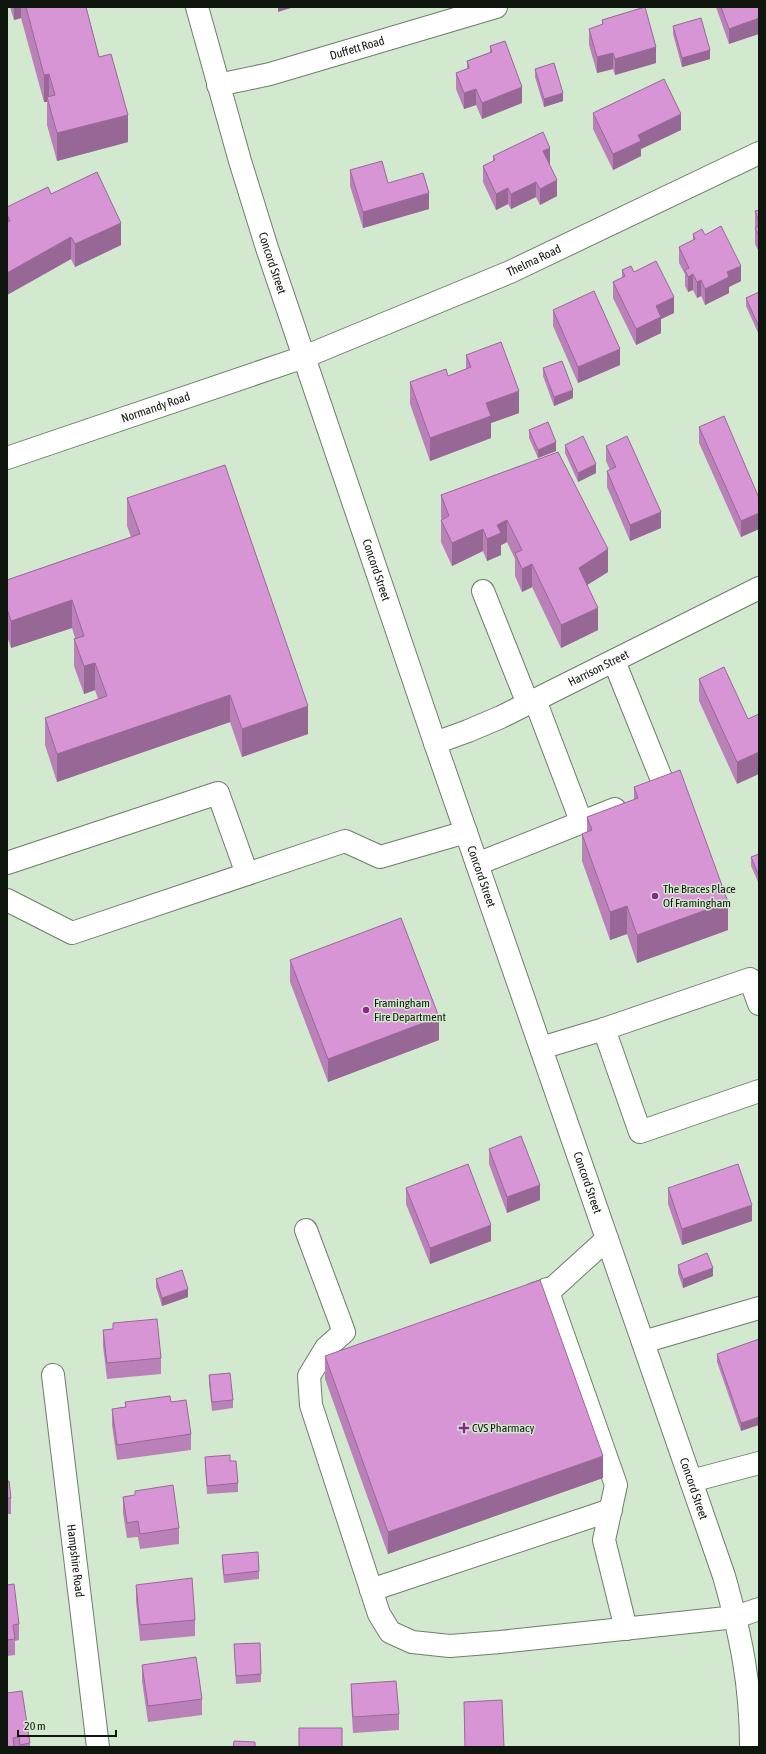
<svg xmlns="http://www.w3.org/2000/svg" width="766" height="1754" viewBox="0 0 766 1754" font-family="'Asap Condensed',sans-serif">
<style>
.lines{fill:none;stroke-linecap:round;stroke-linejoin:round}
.minor-casing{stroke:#6b7f68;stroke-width:24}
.major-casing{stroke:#6b7f68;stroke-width:24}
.minor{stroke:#fff;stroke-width:22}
.major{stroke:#fff;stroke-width:22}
.wall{fill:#ba80b8}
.shaded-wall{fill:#976896}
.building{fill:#d895d6;stroke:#976896}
.poi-dot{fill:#8b268d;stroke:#d3e9cf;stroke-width:1.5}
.labels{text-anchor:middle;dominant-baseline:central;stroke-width:3;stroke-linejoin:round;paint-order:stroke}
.street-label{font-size:12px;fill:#0f160d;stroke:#d3e9cf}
.poi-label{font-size:12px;fill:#0f160d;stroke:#d3e9cf;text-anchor:start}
</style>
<rect width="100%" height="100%" fill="#d3e9cf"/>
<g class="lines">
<defs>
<g id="minor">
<path id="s1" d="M218 85 270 74 496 7"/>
<path id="s2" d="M7 458 304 357 510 272 759 153"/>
<path d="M483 591 528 704"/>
<path d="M614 661 666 790 651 795"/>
<path d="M535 700 581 821"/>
<path id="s3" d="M435 743 468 731 501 717 759 588"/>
<path d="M7 863 218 793 247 874"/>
<path d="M477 864 615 809"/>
<path d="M7 900 72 933 345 841 380 857 466 832"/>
<path d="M604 1029 640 1132 759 1091"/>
<path d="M541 1048 604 1029 750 979 759 1004"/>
<path d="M306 1230 344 1332 326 1348 309 1376 311 1405 379 1614 390 1632 412 1642 450 1646 500 1642 736 1617"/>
<path d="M547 1289 616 1485 604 1540 626 1629"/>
<path d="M534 1294 553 1288 607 1239"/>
<path d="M643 1342 759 1308"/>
<path id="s4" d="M53 1375 98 1747"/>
<path d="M691 1481 759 1463"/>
<path d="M371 1590 611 1510"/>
</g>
<g id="major">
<path id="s5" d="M197 7 240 161 267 248 435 743 724 1576C741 1636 751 1685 751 1747"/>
<path d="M736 1617 759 1609"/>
</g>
</defs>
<use href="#minor" class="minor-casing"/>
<use href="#major" class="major-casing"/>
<use href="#minor" class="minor"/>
<use href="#major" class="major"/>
</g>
<path class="wall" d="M10 7H86L99 57 128 142 57 161 47 125V102H44L21 18 14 20Z
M716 7H759L729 44Z
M602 20 656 63 615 75 613 69 597 73 589 45V29L602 25Z
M673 26 710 59 682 67 673 34Z
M490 46 522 103 482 119 476 105 464 109 456 89V73L467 70V61L490 52Z
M535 69 563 101 544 107 535 77Z
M593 113 681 130 641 149V156L613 170 593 129Z
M493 156 550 164H549L557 196 540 205 536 197 511 209 508 204 496 210 483 182V166L493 161Z
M350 170 388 183 429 209 363 228 350 186Z
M51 194 121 245 75 267 71 259 7 295V207Z
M759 210V252L755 244V211Z
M693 234 705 235 741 281 729 287V293L705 305 701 296 697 298 693 290 688 292 685 286V274L679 263V247L693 240Z
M622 270 634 272 674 313 661 319V333L636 345 613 298V282L622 278Z
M759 292V335L746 306V298Z
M553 310 620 365 578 383 553 326Z
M466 355 519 413 491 423V438L430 461 410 404V382L448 376 466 369Z
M543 368 573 398 554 406 543 376Z
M699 427 759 498V529L741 537 699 443Z
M529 430 556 451 538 458 529 438Z
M565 445 596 473 578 482 565 453Z
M606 446 661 528 630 541 607 487V471L610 470 606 461Z
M558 452 608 572 587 585 598 630 561 648 532 587 522 592 515 576V559L507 542 501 545V555L487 561 483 551 452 566 441 542V520H442L441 517V495Z
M127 498 308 734 242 757 230 722 57 782 45 745V718L98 699 95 690 84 694 74 666V639L75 638 72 628 11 648 7 636V580L131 537 127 526Z
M699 679 748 719 737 784 699 701Z
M634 787 728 930 637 963 627 934 610 940 582 861V834L587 832V817L634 800Z
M759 854V884L751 866V857Z
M290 960 439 1040 328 1082 290 982Z
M489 1149 540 1200 507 1213 489 1164Z
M406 1188 491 1241 430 1264 406 1204Z
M668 1188 752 1221 682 1245 668 1204Z
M678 1265 713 1276 683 1288 678 1273Z
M156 1279 188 1297 162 1306 156 1287Z
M113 1323 161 1358V1374L107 1379 103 1346V1330L113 1329Z
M759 1339 741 1431 717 1362V1354Z
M325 1356 603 1478 388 1554 325 1379Z
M209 1375 233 1400V1408L212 1411 209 1383Z
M125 1402H171L191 1434V1450L117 1460 112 1425V1409L125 1407Z
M205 1457 230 1461 238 1483V1492L207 1494 205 1466Z
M7 1481 11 1498V1514H7Z
M135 1491 179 1528V1544L140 1549 138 1537 127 1538 123 1513V1497L135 1495Z
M222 1555 259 1571V1579L224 1583 222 1563Z
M7 1585 19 1624V1640L15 1641V1655L7 1656Z
M136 1585 195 1620V1636L140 1641 136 1601Z
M234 1644 261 1674V1682L236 1684Z
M142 1665 202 1699V1715L148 1722 142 1681Z
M351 1684 399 1714V1730L353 1733 351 1700Z
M7 1693 30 1743V1747H7Z
M464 1702 504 1747H465Z"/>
<path class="shaded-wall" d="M14 7H21V18L14 20Z
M278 7H294L278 12Z
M759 18V34L729 44V29Z
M656 47V63L615 75V59Z
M710 50V59L682 67V58Z
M613 53V69L597 73V57Z
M49 74V101L47 97V102H44V75Z
M522 87V103L482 119V103Z
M476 89V105L464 109V93Z
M563 93V101L544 107V99Z
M681 114V130L641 149V156L613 170V154L638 135Z
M128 115V142L57 161V133Z
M550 148V164L543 167V151Z
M557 180V196L540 205V189Z
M536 182V197L511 209V194Z
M508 188V204L496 210V194Z
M429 193V209L363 228V212Z
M121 223V245L75 267V244Z
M71 237V259L7 295V273Z
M741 266V281L729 287V293L705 305V289L727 272Z
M693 274V290L688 292V277Z
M701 280V296L697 298V282Z
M674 297V313L661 319V333L636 345V329L656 306Z
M620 349V365L578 383V367Z
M573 390V398L554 406V397Z
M519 391V413L491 423V438L430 461V438L486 403Z
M556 442V451L538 458V450Z
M596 464V473L578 482V473Z
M661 512V528L630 541V525Z
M759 513V529L741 537V521Z
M507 520V542L501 545V555L487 561V539L497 525Z
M483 529V551L452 566V543Z
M608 549V572L579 590V568Z
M532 564V587L522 592V569Z
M72 600V628L11 648V621Z
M598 608V630L561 648V625Z
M95 663V690L84 694V666Z
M230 695V722L57 782V754Z
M308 706V734L242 757V729Z
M759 752V774L737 784V762Z
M728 902V930L637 963V935Z
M627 906V934L610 940V912Z
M439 1017V1040L328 1082V1059Z
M540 1185V1200L507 1213V1197Z
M752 1205V1221L682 1245V1229Z
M491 1225V1241L430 1264V1248Z
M713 1268V1276L683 1288V1279Z
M188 1289V1297L162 1306V1298Z
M759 1417V1425L741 1431V1423Z
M603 1456V1478L388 1554V1532Z"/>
<path class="building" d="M26 7H86L99 57 111 54 128 115 57 133 47 97 55 95 49 74 44 75Z
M645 7 656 47 615 59 613 53 597 57 589 29 603 24 602 20Z
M721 7H759V18L729 29Z
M701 18 710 50 682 58 673 26Z
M505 41 522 87 482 103 476 89 464 93 456 73 469 68 467 61 492 52 490 46Z
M554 63 563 93 544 99 535 69Z
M664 79 681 114 638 135 641 141 613 154 593 113Z
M543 132 550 148 543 151 557 180 540 189 536 182 511 194 508 188 496 194 483 166 495 160 493 156Z
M382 161 388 183 423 173 429 193 363 212 350 170Z
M97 172 121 223 75 244 71 237 7 273V222L10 221 7 215V207L48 187 51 194Z
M759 210V222L755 211Z
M721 226 741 266 727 272 729 277 705 289 701 280 697 282 693 274 688 277 685 270 689 268 679 247 695 239 693 234 702 229 705 235Z
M759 226V236L755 228Z
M656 261 674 297 656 306 661 317 636 329 613 282 625 276 622 270 631 266 634 272Z
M594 291 620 349 578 367 553 310Z
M759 292V327L746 298Z
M501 342 519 391 486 403 491 416 430 438 410 382 446 369 448 376 471 367 466 355Z
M562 361 573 390 554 397 543 368Z
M724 416 759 498V513L741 521 699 427Z
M548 422 556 442 538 450 529 430Z
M583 436 596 464 578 473 565 445Z
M627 436 661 512 630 525 607 471 616 467 606 446Z
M558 452 608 549 579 568 598 608 561 625 532 564 522 569 515 553 522 550 507 520 497 525 501 533 487 539 483 529 452 543 441 520 449 516 441 495Z
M225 465 308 706 242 729 230 695 57 754 45 718 107 696 95 663 84 666 74 639 84 636 72 600 11 621 7 609V580L140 534 127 498Z
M724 667 748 719 759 714V752L737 762 699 679Z
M680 770 728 902 637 935 627 906 610 912 582 834 592 830 587 817 638 798 634 787Z
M759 854V876L751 857Z
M401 918 439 1017 328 1059 290 960Z
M521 1136 540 1185 507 1197 489 1149Z
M468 1164 491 1225 430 1248 406 1188Z
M738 1164 752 1205 682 1229 668 1188Z
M707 1253 713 1268 683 1279 678 1265Z
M182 1270 188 1289 162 1298 156 1279Z
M540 1280 603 1456 388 1532 325 1356Z
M157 1319 161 1358 107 1363 103 1330 113 1329V1323Z
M759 1339V1417L741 1423 717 1354Z
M230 1373 233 1400 212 1402 209 1375Z
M170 1396 171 1402 186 1400 191 1434 117 1445 112 1409 126 1407 125 1402Z
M230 1455V1461H236L238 1483 207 1486 205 1457Z
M7 1481H9L11 1498H7Z
M173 1485 179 1528 140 1534 138 1521 127 1523 123 1497 135 1495V1491Z
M258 1552 259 1571 224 1575 222 1555Z
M192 1578 195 1620 140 1625 136 1585Z
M14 1584 19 1624 13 1625 15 1639 7 1640V1585Z
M260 1643 261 1674 236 1676 234 1644Z
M196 1657 202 1699 148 1706 142 1665Z
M396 1681 399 1714 353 1717 351 1684Z
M22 1691 30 1743 20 1745 19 1737 13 1738 14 1747H7V1693Z
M502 1700 504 1747H465L464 1702Z
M299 1728H342V1747H299Z
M234 1741 255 1742V1747H233Z"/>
<g class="poi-dot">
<circle cx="655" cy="896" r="4"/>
<circle cx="366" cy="1010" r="4"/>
<path d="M462 1422h4v4h4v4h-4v4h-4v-4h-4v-4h4z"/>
</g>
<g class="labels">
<g class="street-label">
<text stroke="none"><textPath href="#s1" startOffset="144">Duffett Road</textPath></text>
<text stroke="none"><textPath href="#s2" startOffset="563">Thelma Road</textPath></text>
<text stroke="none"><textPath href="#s5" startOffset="267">Concord Street</textPath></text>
<text stroke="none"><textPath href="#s2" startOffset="157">Normandy Road</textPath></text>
<text stroke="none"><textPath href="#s5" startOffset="591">Concord Street</textPath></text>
<text stroke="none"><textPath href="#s3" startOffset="180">Harrison Street</textPath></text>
<text stroke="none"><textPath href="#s5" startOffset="915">Concord Street</textPath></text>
<text stroke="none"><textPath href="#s5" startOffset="1239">Concord Street</textPath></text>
<text stroke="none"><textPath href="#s5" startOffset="1563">Concord Street</textPath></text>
<text stroke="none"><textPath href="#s4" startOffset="187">Hampshire Road</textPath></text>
</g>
<g class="poi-label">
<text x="663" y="889">The Braces Place<tspan x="663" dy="14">Of Framingham</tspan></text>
<text x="374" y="1003">Framingham<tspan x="374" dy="14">Fire Department</tspan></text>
<text x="472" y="1428">CVS Pharmacy</text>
</g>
</g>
<rect width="766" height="1754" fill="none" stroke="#0f160d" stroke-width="16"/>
<path d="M18 1730v6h98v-6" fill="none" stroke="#0f160d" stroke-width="2"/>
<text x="24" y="1730" font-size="12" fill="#0f160d" stroke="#d3e9cf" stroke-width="3" paint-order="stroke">20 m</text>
</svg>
